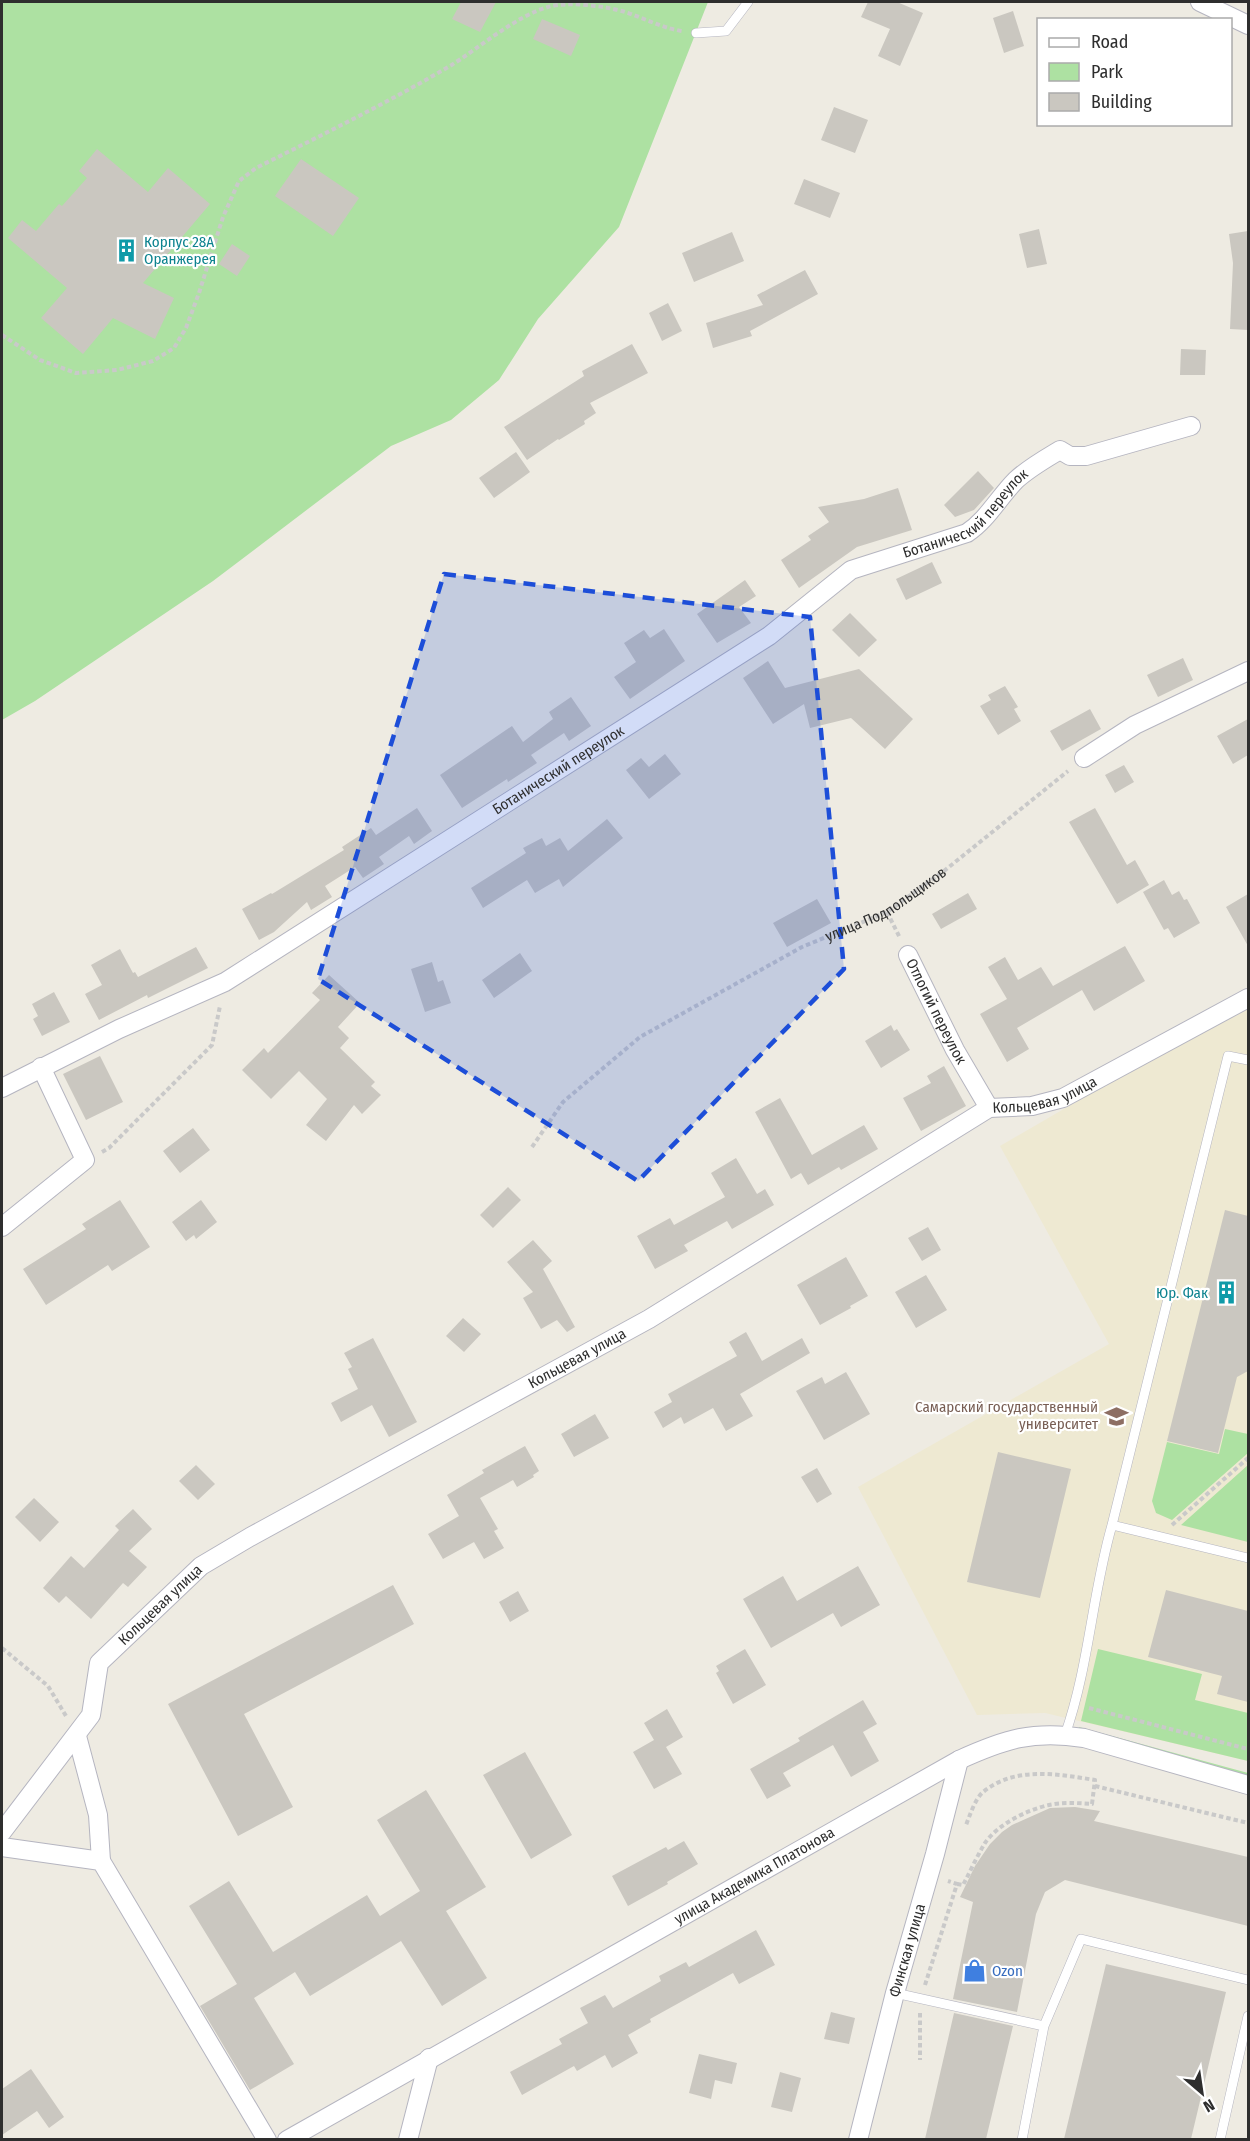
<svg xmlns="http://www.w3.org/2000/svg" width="1250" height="2141" viewBox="0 0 1250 2141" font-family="'Fira Sans Condensed',sans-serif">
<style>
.education{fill:#eee9d2}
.green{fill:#ade1a2}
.building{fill:#cac7c0}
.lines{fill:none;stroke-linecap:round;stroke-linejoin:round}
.service-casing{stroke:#b5b5c0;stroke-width:10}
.minor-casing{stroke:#b5b5c0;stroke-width:20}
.path{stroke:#c9c9c9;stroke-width:4;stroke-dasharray:4.5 3;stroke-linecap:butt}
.service{stroke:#fff;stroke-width:9}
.minor{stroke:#fff;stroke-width:18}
.marked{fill:#1d4ed8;fill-opacity:0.2;stroke:#1d4ed8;stroke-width:4.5;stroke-dasharray:12 8;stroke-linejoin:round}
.labels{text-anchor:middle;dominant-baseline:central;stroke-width:4.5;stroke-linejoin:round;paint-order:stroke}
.culture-label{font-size:15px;fill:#0d838f;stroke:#fff;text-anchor:start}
.street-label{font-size:15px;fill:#2e2e2e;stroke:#fff}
.education-label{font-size:15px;fill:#785e54;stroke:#fff;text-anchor:end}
.shop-label{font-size:15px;fill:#366cbe;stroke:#fff;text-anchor:start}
</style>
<rect width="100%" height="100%" fill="#eeebe2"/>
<path class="education" d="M1248 1002V1761L1045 1713 977 1715 858 1487 1109 1344 1000 1146Z"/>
<path class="green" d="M2 2H708L619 227 538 319 499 380 451 420 391 446 213 581 35 701 2 720Z
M1225 1429 1248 1434V1453L1172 1520 1156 1513 1152 1501 1167 1442 1219 1454Z
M1248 1465V1542L1181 1525Z
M1098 1649 1202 1674 1195 1700 1248 1713V1761L1081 1721Z
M1079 1727 1248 1773V1780L1077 1733Z"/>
<path class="building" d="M461 2H496L480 32 452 19Z
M868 2H897L923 13 900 66 878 56 890 29 861 17Z
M1013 11 1024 46 1004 53 993 18Z
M542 19 580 35 571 56 533 39Z
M834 107 868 120 855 153 821 140Z
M97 149 148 192 168 168 210 204 143 283 174 298 155 339 113 318 83 354 41 318 67 288 8 238 22 220 36 231 59 204 62 206 87 178 79 171Z
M301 159 359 198 333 236 275 196Z
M804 179 840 193 830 218 794 204Z
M1039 229 1047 264 1027 268 1019 234Z
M1248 231V330L1230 329 1233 263 1229 234Z
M732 232 744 261 694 282 682 253Z
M232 244 250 256 237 276 219 264Z
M805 270 818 294 750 331 752 336 713 348 706 323 763 305 757 295Z
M668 303 682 331 662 341 649 313Z
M632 344 648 373 590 403 596 413 584 421 585 424 559 440 558 439 527 460 504 427 584 376 582 371Z
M1181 349 1206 350 1205 375H1180Z
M516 452 530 472 494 498 479 478Z
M978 471 994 488 974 510 955 517 944 505Z
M898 488 912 530 857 547 799 588 781 560 811 540 808 536 829 522 818 507 864 499Z
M932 562 942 583 906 600 896 579Z
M745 580 756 596 739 607 751 623 717 643 697 614Z
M850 613 877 640 859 657 832 630Z
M664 629 685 661 630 699 614 677 636 662 624 643 644 630 650 638Z
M1183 658 1193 680 1158 697 1147 675Z
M768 661 785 688 859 669 913 719 885 749 851 718 810 728 804 704 773 724 743 678Z
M1005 686 1018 707 1014 709 1021 721 998 735 980 706 991 700 988 695Z
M571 697 591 726 569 741 564 733 531 755 537 763 508 782 507 779 462 808 440 775 512 726 523 742 553 719 549 712Z
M1090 709 1101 729 1062 751 1050 731Z
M1248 719V755L1233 764 1217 736Z
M665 754 681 774 649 799 626 770 641 758 649 767Z
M1124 765 1134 782 1115 793 1105 775Z
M417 808 432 831 414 844 409 836 379 857 384 864 363 878 355 867 325 886 332 897 311 910 307 902 274 932 259 940 242 909 271 893 272 894 344 850 342 847 371 828 376 835Z
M1095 808 1127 865 1135 860 1149 885 1117 904 1069 822Z
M607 819 623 838 563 887 559 879 535 893 527 880 483 908 471 888 526 853 523 848 542 838 546 846 560 838 568 851Z
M1164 880 1172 895 1179 891 1184 900 1187 899 1200 923 1174 938 1168 928 1164 930 1143 892Z
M968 893 977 909 941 929 932 914Z
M1248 894V946L1226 907Z
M817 899 831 923 787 947 773 923Z
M1125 946 1145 981 1094 1011 1082 990 1017 1028 1029 1049 1007 1062 980 1014 1007 999 988 967 1005 957 1018 980 1041 967 1053 986Z
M196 947 208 968 148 998 147 995 99 1020 85 994 102 985 91 965 120 949 133 973 135 972 138 977Z
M520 953 532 971 494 998 482 980Z
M432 962 438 982 443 980 451 1003 425 1012 411 969Z
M329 975 360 1003 338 1027 349 1038 340 1048 375 1082 371 1086 381 1095 362 1114 354 1105 326 1141 306 1125 327 1099 299 1071 271 1099 242 1070 264 1048 268 1053 320 1000 312 993Z
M54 992 70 1022 42 1036 33 1019 38 1016 32 1004Z
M891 1025 894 1031 897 1029 910 1050 881 1068 865 1041Z
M100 1056 123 1102 86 1120 63 1074Z
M944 1066 966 1106 921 1131 903 1098 931 1083 927 1076Z
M780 1098 812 1155 864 1125 878 1149 841 1170 839 1167 808 1185 801 1173 791 1179 755 1112Z
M193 1128 210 1150 180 1173 163 1151Z
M736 1158 757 1194 765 1189 774 1205 732 1229 727 1221 684 1245 688 1251 655 1269 637 1236 670 1218 674 1225 725 1197 711 1173Z
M508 1187 521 1200 493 1228 480 1215Z
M120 1200 150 1247 112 1271 108 1265 46 1305 23 1269 86 1229 82 1224Z
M201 1200 217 1222 196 1239 194 1235 186 1241 172 1222Z
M1225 1210 1248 1216V1371L1237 1377 1218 1453 1167 1441Z
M928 1227 941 1250 922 1261 908 1238Z
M533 1240 552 1261 543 1269 575 1327 567 1332 557 1320 541 1329 523 1298 533 1292 507 1262Z
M846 1257 868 1296 850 1306 851 1308 820 1325 797 1285Z
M926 1275 947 1310 916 1328 895 1292Z
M463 1318 481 1334 464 1352 446 1336Z
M746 1332 762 1361 802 1338 810 1353 740 1394 753 1416 726 1431 713 1408 684 1424 681 1417 663 1428 654 1412 672 1402 668 1394 737 1356 729 1342Z
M373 1338 417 1422 389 1437 372 1405 341 1422 331 1403 358 1389 348 1369 352 1367 344 1353Z
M846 1372 870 1414 824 1440 796 1391 822 1377 825 1384Z
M595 1414 609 1438 574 1457 561 1434Z
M525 1446 539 1471 533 1475 534 1477 517 1487 513 1480 480 1498 498 1529 494 1531 504 1548 484 1559 474 1542 443 1559 428 1534 459 1516 447 1495 484 1473 482 1470Z
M998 1452 1071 1469 1040 1598 967 1582Z
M196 1465 215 1484 198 1500 179 1481Z
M817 1468 832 1494 817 1503 801 1477Z
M34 1498 59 1522 40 1542 15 1517Z
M133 1509 152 1529 129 1551 147 1567 128 1587 123 1583 91 1619 66 1596 59 1603 43 1588 71 1556 84 1568 119 1530 115 1526Z
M858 1566 880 1605 841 1627 833 1613 771 1648 743 1599 783 1576 797 1601Z
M393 1585 414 1624 244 1714 293 1807 238 1836 168 1704Z
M1166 1590 1248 1611V1702L1217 1694 1222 1676 1148 1657Z
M518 1591 529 1611 510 1622 499 1602Z
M745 1649 766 1685 733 1704 716 1673 719 1671 716 1666Z
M863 1700 877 1724 863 1732 879 1761 851 1777 833 1745 783 1773 791 1786 767 1799 750 1769 800 1741 798 1738Z
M667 1709 683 1737 666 1747 682 1774 654 1789 633 1752 654 1740 644 1723Z
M525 1752 572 1835 531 1859 483 1775Z
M426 1790 486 1887 446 1911 487 1978 442 2006 401 1941 310 1996 295 1972 254 1998 294 2064 250 2090 200 2006 237 1984 189 1906 229 1881 273 1952 367 1895 380 1916 420 1891 377 1820Z
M1075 1807 1100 1811 1094 1821 1248 1857V1926L1065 1880 1045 1892 1036 1914 1017 2012 953 1999 973 1902 960 1897 975 1866 990 1844 1002 1832 1012 1825 1050 1808Z
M684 1841 698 1864 667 1882 668 1884 628 1906 612 1876 666 1847 668 1850Z
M756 1930 775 1965 739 1984 733 1973 650 2019 651 2022 628 2035 638 2053 612 2068 605 2055 577 2071 574 2066 522 2095 510 2072 562 2044 559 2039 588 2023 580 2008 605 1995 613 2008 661 1981 659 1976 686 1962 689 1967Z
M1106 1964 1226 1992 1191 2139H1064Z
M831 2012 855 2018 849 2044 824 2039Z
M954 2013 1013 2026 986 2139H925Z
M699 2054 737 2063 732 2084 715 2080 711 2099 689 2093Z
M31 2069 64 2117 49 2128 37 2111 2 2135V2089Z
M780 2072 801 2078 792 2112 771 2107Z"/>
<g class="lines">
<defs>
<path id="service" d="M696 33 726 31 748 2
M1112 1525 1228 1056 1248 1060
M1065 1735C1089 1667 1092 1594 1112 1525L1248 1558
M895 1993 1044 2026
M1022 2140 1044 2026 1081 1939 1248 1980
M1220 2140 1248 2016"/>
<g id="minor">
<path d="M1200 2 1248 25"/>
<path d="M1084 758 1135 725 1248 671"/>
<path id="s2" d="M908 955 955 1050 989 1108"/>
<path id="s3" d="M2 1088 119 1029 225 982 769 636 851 570 967 533C987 520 999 497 1016 480 1029 468 1045 459 1060 450L1070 456H1086L1191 426"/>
<path d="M2 1227 85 1160 41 1067"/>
<path d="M77 1736 98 1815 101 1861"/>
<path id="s4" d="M2 1832 91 1715 99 1663 201 1566 250 1537 649 1319 989 1108 1032 1106 1063 1098 1248 998"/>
<path d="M2 1847 101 1861 267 2140"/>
<path id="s5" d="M287 2140 959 1760C1005 1739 1033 1730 1084 1738L1248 1785"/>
<path d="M408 2140 429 2058"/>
<path id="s6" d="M858 2140 895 1993 935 1854 959 1760"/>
</g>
</defs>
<use href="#service" class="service-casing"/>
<use href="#minor" class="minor-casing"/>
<g class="path">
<path d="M2 335 40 360 76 373 117 370 153 361 174 348 186 328 199 293 223 217 239 181 256 168C322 135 387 103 450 66 479 48 516 16 548 7 567 1 606 6 625 12 644 18 662 28 682 31"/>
<path d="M887 912 900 938"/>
<path id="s1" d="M532 1147 563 1102 640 1037 802 947 887 912 944 871 1068 771"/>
<path d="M102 1152 109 1148 212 1045 220 1006"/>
<path d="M1172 1525 1248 1458"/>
<path d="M2 1648 48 1686 66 1716"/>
<path d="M1089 1708 1248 1749"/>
<path d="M1095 1786 1248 1823"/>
<path d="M957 1884 963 1885C970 1872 977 1856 985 1843 998 1824 1027 1810 1049 1805 1063 1802 1078 1803 1092 1804L1095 1780C1057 1774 1015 1766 983 1792 975 1799 970 1815 966 1825"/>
<path d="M925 1985 957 1884 948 1881"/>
<path d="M920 2013V2060"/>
</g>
<use href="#service" class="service"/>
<use href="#minor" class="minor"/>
</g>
<path class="marked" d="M444 574 810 617 844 969 638 1181 318 979Z"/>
<defs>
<symbol id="building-bare" viewBox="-9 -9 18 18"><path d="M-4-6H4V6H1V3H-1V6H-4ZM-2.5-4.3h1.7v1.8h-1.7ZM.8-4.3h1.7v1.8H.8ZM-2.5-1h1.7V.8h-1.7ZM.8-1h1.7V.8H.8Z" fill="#0f9aa8" stroke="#fff" stroke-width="2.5" paint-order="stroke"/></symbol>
<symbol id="university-bare" viewBox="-9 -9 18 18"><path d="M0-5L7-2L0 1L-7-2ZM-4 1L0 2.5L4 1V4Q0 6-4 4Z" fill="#8d6e63" stroke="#fff" stroke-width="2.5" paint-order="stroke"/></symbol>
<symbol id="shop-bare" viewBox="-9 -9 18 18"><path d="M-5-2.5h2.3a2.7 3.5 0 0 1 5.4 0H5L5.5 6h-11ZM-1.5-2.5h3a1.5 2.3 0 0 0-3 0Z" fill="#3f7fe0" stroke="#fff" stroke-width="2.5" paint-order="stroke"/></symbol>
</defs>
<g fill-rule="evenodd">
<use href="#building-bare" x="110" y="234" width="33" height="33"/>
<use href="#building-bare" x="1210" y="1276" width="33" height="33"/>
<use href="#university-bare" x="1100" y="1400" width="33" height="33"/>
<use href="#shop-bare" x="958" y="1954" width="33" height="33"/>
</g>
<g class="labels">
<g class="culture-label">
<text x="144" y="242">Корпус 28А<tspan x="144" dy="17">Оранжерея</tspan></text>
<text x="1208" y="1293" text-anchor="end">Юр. Фак</text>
</g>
<g class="street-label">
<text stroke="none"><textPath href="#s3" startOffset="1128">Ботанический переулок</textPath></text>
<text stroke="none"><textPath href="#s3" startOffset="642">Ботанический переулок</textPath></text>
<text stroke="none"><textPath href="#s1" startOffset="435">улица Подпольщиков</textPath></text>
<text stroke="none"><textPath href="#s2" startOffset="63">Отлогий переулок</textPath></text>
<text stroke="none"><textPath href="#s4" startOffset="1310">Кольцевая улица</textPath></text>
<text stroke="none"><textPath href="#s4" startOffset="770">Кольцевая улица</textPath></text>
<text stroke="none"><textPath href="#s4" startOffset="284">Кольцевая улица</textPath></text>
<text stroke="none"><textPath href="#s5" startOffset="537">улица Академика Платонова</textPath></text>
<text stroke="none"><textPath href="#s6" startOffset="196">Финская улица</textPath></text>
</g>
<g class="education-label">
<text x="1098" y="1407">Самарский государственный<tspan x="1098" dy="17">университет</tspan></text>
</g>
<g class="shop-label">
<text x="992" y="1971">Ozon</text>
</g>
</g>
<rect width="1250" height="2141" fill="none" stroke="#2e2e2e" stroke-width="6"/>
<rect x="1037" y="18" width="195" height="108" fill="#ffffff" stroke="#ababab" stroke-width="1.5"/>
<rect x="1049" y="38" width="30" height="9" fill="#ffffff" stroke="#ababab" stroke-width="1.5"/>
<text x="1091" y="48" font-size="18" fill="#2e2e2e">Road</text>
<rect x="1049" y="63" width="30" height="18" fill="#ade1a2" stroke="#ababab" stroke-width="1.5"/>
<text x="1091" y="78" font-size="18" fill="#2e2e2e">Park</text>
<rect x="1049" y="93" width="30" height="18" fill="#cac7c0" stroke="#ababab" stroke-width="1.5"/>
<text x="1091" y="108" font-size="18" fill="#2e2e2e">Building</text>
<g transform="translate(1202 2093) rotate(151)" stroke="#ffffff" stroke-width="4.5" paint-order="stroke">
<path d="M0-4.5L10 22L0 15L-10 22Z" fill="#2e2e2e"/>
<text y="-9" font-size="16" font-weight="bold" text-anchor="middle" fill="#2e2e2e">N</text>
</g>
</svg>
